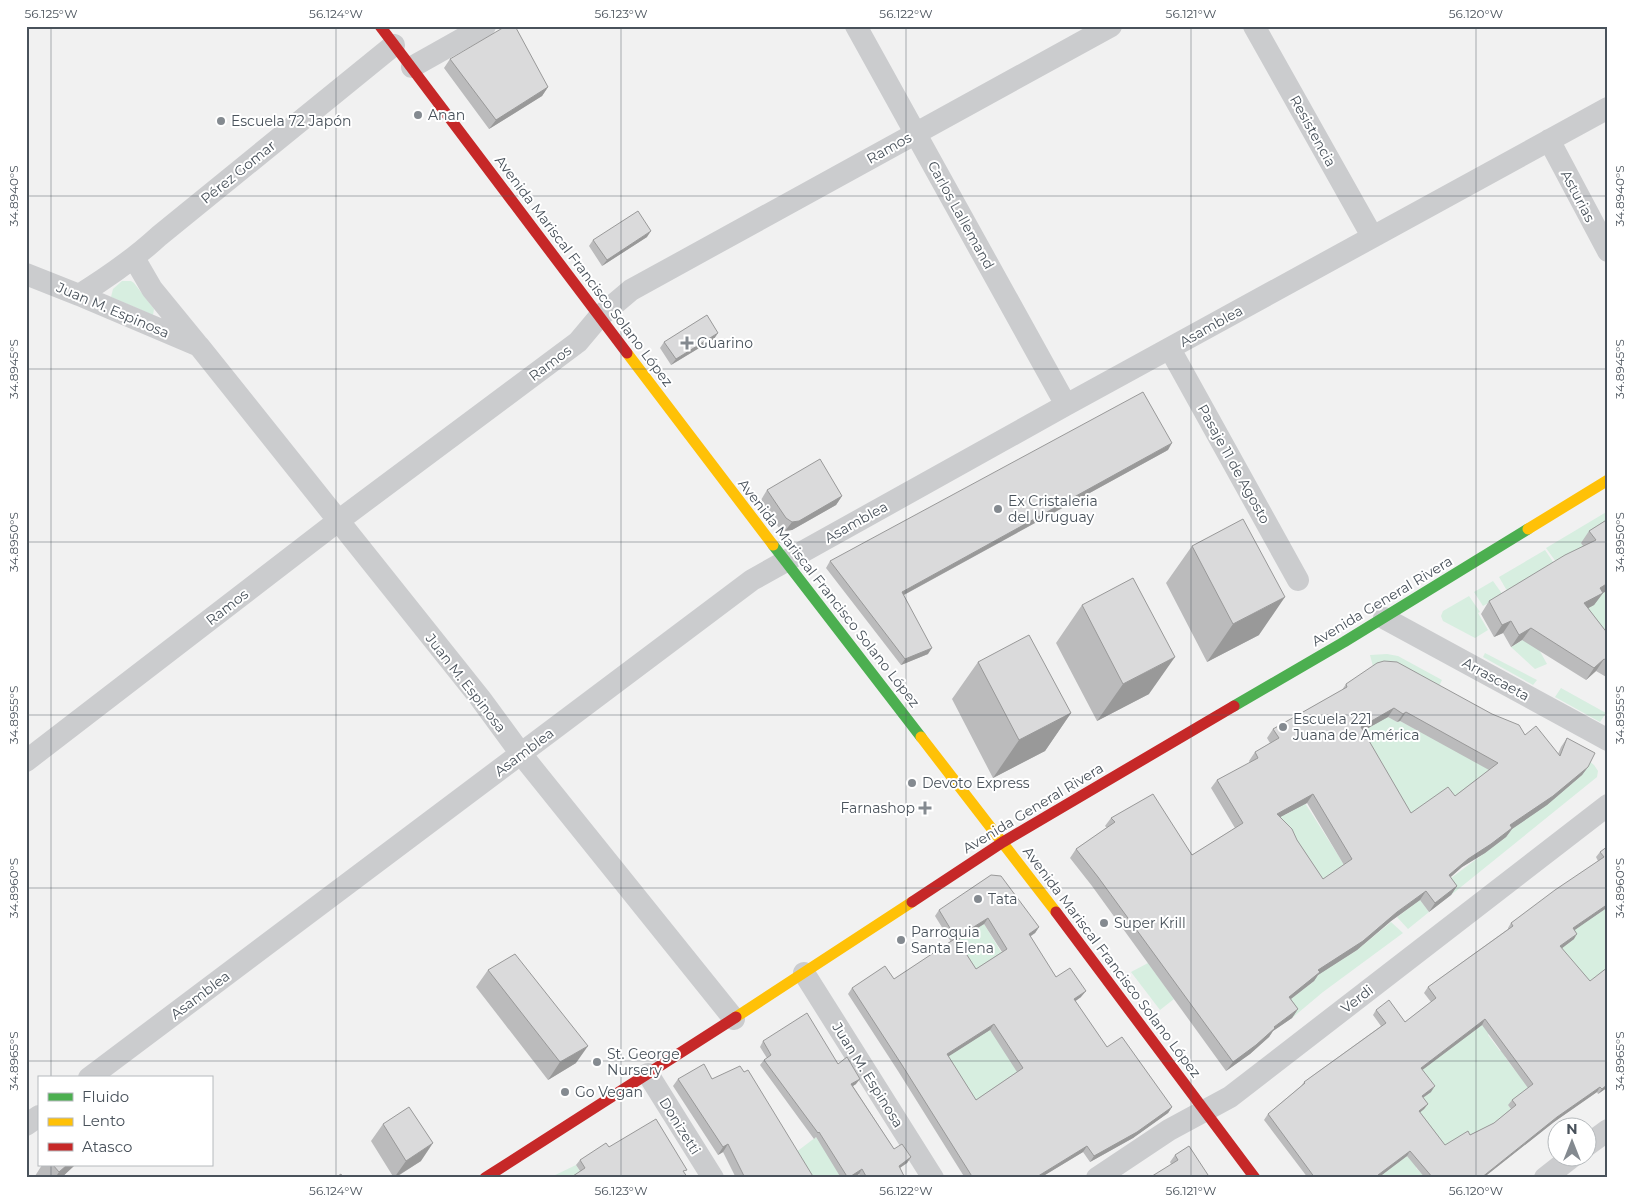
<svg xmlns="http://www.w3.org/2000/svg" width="1634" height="1204" viewBox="0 0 1634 1204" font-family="Montserrat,sans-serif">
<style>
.green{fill:#d7eee0}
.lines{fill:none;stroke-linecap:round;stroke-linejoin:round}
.street{stroke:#cbccce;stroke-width:22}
.fast{stroke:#4caf50;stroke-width:11}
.slow{stroke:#ffc107;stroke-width:11}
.jam{stroke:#c62828;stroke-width:11}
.wall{fill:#bbbbbc;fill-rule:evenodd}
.shaded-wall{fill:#999}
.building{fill:#dadadb;stroke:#999;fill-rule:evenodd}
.ticks{fill:none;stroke:#49525b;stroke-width:1;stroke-opacity:0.45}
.poi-dot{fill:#848a90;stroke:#fff;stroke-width:2}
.labels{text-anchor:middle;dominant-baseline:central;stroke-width:4;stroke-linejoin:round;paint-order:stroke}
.poi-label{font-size:14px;fill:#49525b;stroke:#fff;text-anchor:start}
.street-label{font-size:14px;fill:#49525b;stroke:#fff}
.neatline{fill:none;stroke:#49525b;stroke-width:2}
.ticks-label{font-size:12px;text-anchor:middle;fill:#49525b}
</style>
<rect width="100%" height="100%" fill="#f1f1f1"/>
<path class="green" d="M122 281H131L134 283 154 309 153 315 111 297 113 289Z
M1608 511V526L1581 542 1586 552 1559 566 1546 548Z
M1545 550 1558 569 1510 596 1499 577Z
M1493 581 1503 595 1483 606 1474 592Z
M1608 590V657L1570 642 1542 652 1536 644 1547 664 1535 669 1511 647 1556 620 1585 610 1591 599Z
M1469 596 1480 612 1478 613 1488 630 1475 638 1443 621 1441 616 1443 611Z
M1485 653 1537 680 1533 685 1483 657Z
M1387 654 1398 656 1442 680 1435 694 1374 670 1370 655Z
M1561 688 1606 713 1600 722 1555 697Z
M1382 713 1397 722 1400 721 1467 757 1472 748 1491 772 1419 853 1354 736Z
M1589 761 1594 765 1598 771 1597 777 1451 895 1443 884 1506 837 1504 834Z
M1262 798 1285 815 1305 803 1345 866 1317 888Z
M1420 900 1429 912 1408 929 1397 917Z
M1608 907V970L1607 969 1585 984 1597 1001 1608 994V1005L1604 1008 1597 1001 1575 1016 1556 990 1566 984 1573 993 1585 984 1571 968 1568 971 1562 962 1558 963 1552 955 1574 939 1565 928 1570 924 1564 914 1568 910 1580 926Z
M1391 922 1403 933 1323 992 1292 1018 1283 1005 1314 981 1311 976 1335 964 1357 950Z
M984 924 1003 955 972 975 952 944Z
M1148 963 1174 999 1160 1010 1131 972Z
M1486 1011 1492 1030 1488 1035 1500 1051 1522 1033 1527 1041 1505 1057 1514 1069 1522 1064 1555 1078 1508 1105 1512 1110 1490 1128 1442 1150 1381 1098 1460 1041Z
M954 1012 1036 1047 994 1122 943 1060Z
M816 1137 843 1178H804L791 1156Z
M1420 1146 1416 1168 1424 1176 1444 1178H1378Z
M576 1165 584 1178H549Z"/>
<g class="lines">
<path class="street" d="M856 26 1066 405
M1254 26 1372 236
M412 67 485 26
M1549 140 1608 251
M134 258 152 289 197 344
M26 274 79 295 199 346 480 698 521 754 734 1019
M79 295C108 277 134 259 159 236L394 45
M1170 349 1298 580
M1384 618 1608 740
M26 761 338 521 578 342 599 317 631 290 1111 26
M804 973 933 1178
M648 1074 713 1178
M89 1078 752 580 1066 405 1608 108
M26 1125 39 1116
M1586 1146 1608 1130
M1097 1178 1169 1130 1230 1097 1608 805
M1545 1178 1573 1156"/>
<path class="fast" d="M773 545 921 737
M1234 706 1344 642 1528 529"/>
<path class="slow" d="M627 353 773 545
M1528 529 1608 480
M921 737 1056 912
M736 1017 912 902"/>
<path class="jam" d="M380 26 627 353
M912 902 1003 842 1234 706
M1056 912 1255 1178
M485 1178 736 1017"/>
</g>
<path class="wall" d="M450 59 548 87 542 96 489 129 444 68Z
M647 237 602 266 589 246 593 240Z
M714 339 671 365 660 348 664 342Z
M1168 450 904 595 928 654 901 665 826 568 830 561Z
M767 490 842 496 836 505 792 530 785 531 779 528 761 500Z
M1608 519V590L1603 593 1594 605 1588 608 1608 634V678L1596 671 1586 680 1522 640 1511 647 1503 633 1494 637 1481 614 1489 601 1583 546 1581 543 1589 531Z
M1192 546 1259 635 1207 662 1166 583Z
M1082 605 1149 694 1097 721 1056 643Z
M978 662 1071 713 1045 751 993 778 952 699Z
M1346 684 1525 735 1558 754 1561 747 1567 738 1588 767 1582 775 1547 805 1512 829 1506 837 1485 853 1462 867 1450 877 1457 886 1451 895 1429 912 1420 900 1391 921 1357 950 1318 975 1314 981 1291 999 1298 1009 1292 1018 1273 1031 1269 1037 1250 1054 1226 1071 1092 886 1070 858 1076 849 1107 828 1105 826 1111 818 1192 855 1235 828 1211 788 1217 780 1250 763 1249 761 1255 752 1270 743 1267 738 1273 729 1342 690ZM1388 717 1397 722 1400 721 1489 770 1455 796 1411 813 1363 731ZM1307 803 1344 865 1323 879 1297 840 1280 817Z
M1608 846V907L1574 930V939L1562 948 1608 1087 1598 1094 1597 1092 1554 1122 1483 1178H1425L1407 1156 1380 1176 1381 1178H1308L1264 1120 1268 1114 1301 1086 1304 1082 1381 1026 1373 1015 1376 1010 1405 1022 1431 1002 1424 993 1428 987 1508 929V928L1511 923 1598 861 1596 857 1600 852ZM1482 1025 1528 1088 1512 1100 1508 1105 1511 1109 1494 1123 1470 1135 1445 1145 1420 1112 1424 1109 1428 1104 1423 1098 1431 1092 1422 1070Z
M939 910 1039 927 1035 933 1030 937 1056 977 1081 997 1075 1001 1107 1047 1172 1107 1168 1113 1133 1138 1090 1162 1083 1152 1040 1178H965L898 1071 848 994 852 988 894 979 951 942 935 916ZM984 924 1002 952 976 969 958 940ZM990 1030 1017 1072 976 1100 948 1056Z
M488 970 576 1063 548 1080 476 987Z
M763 1041 838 1064 856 1084 853 1086 894 1149 911 1157 907 1163 900 1168 905 1178H861L859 1174 853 1178H841L816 1137 814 1139 760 1065 764 1060 767 1058 760 1047Z
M744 1072 814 1178H736L723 1152 718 1155 673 1086 678 1079H712Z
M383 1124 421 1161 395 1178H394L371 1141Z
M609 1147 685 1173 580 1171 576 1165 580 1160Z
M1175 1155 1210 1178 1171 1164 1170 1162Z
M42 1165H75L61 1178H37L35 1176Z"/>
<path class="shaded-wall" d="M548 87 542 96 489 129 496 120Z
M651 231 647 237 602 266 607 260Z
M718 333 714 339 671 365 676 359Z
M1172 443 1168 450 898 598 902 592Z
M842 496 836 505 792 530 785 531 792 522Z
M1608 583V590L1603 593 1594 605 1576 615 1584 603 1600 588Z
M1285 597 1259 635 1207 662 1233 624Z
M1511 621 1503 633 1494 637 1502 625Z
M1531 628 1522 640 1511 647 1519 635Z
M932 648 928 654 901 665 905 659Z
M1175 657 1149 694 1097 721 1123 684Z
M1604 659 1596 671 1586 680 1594 668Z
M1394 708 1388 717 1354 736 1361 727Z
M1406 712 1400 721 1397 722 1403 714Z
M1071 713 1045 751 993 778 1019 740Z
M1588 767 1582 775 1547 805 1512 829 1506 837 1485 853 1462 867 1443 884 1449 875 1468 859 1510 825Z
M1313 794 1307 803 1271 822 1277 814Z
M1457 886 1451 895 1429 912 1435 903Z
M1426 891 1420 900 1391 921 1357 950 1318 975 1314 981 1283 1005 1289 997 1318 970Z
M1608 904V907L1569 934 1573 928Z
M988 918 984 924 952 944 956 938Z
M1039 927 1035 933 1024 940 1029 934Z
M1577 934 1574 939 1557 952 1560 946Z
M1086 991 1081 997 1070 1005 1074 999Z
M1298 1009 1292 1018 1273 1031 1269 1037 1250 1054 1226 1071 1233 1062 1274 1027Z
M1485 1019 1482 1025 1417 1074 1421 1068Z
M994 1024 990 1030 943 1060 947 1054Z
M588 1046 576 1063 548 1080 560 1062Z
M860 1079 856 1084 848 1089 851 1084Z
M1608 1084V1087L1598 1094 1602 1089Z
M1435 1086 1431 1092 1418 1101 1422 1096Z
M1600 1087 1597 1092 1554 1122 1483 1178H1481L1557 1117Z
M1428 1104 1424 1109 1416 1116 1419 1111Z
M1172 1107 1168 1113 1133 1138 1090 1162 1094 1156Z
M433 1143 421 1161 394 1178 406 1161Z
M728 1144 723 1152 718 1155 723 1147Z
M1087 1146 1083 1152 1040 1178H1035Z
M1410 1151 1407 1156 1378 1178V1175Z
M911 1157 907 1163 895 1171 899 1166Z
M67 1165H75L61 1178H55L59 1172Z
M862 1169 859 1174 853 1178H848Z"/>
<path class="building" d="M506 26H515L548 87 496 120 450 59Z
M638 211 651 231 607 260 593 240Z
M707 315 718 333 676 359 664 342Z
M1143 392 1172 443 902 592 932 648 905 659 830 561Z
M820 459 842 496 799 521 792 522 786 518 767 490Z
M1243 519 1285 597 1233 624 1192 546Z
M1608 519V583L1600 588 1603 593 1584 603 1608 634V661L1604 659 1594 668 1531 628 1519 635 1511 621 1502 625 1489 601 1565 555 1596 540 1589 531Z
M1133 578 1175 657 1123 684 1082 605Z
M1029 635 1071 713 1019 740 978 662Z
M1384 661 1397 662 1492 714 1519 725 1525 735 1536 726 1560 756 1567 738 1595 753 1588 767 1553 796 1510 825 1512 828 1491 844 1468 859 1449 875 1457 886 1435 903 1426 891 1397 912 1363 941 1318 970 1320 972 1289 997 1298 1009 1274 1027 1275 1028 1256 1045 1233 1062 1098 877 1076 849 1115 822 1111 818 1153 794 1192 855 1243 823 1217 780 1258 758 1255 752 1279 738 1273 729 1347 687 1346 684 1377 663ZM1394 708 1403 714 1406 712 1498 763 1455 796 1448 787 1411 813 1361 727ZM1313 794 1352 859 1323 879 1297 840 1292 829 1277 814Z
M1608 846V904L1573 928 1577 934 1560 946 1590 981 1608 967V1084L1602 1089 1600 1087 1557 1117 1481 1178H1433L1410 1151 1378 1175 1381 1178H1315L1268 1114 1305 1083 1304 1082 1386 1023 1376 1010 1389 1000 1405 1022 1436 998 1428 987 1513 926 1511 923 1555 890 1604 857 1600 852ZM1485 1019 1533 1084 1512 1100 1516 1105 1494 1123 1470 1135 1468 1131 1445 1145 1419 1111 1428 1104 1422 1096 1435 1086 1421 1068Z
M991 875 1001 876 1039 927 1029 934 1056 977 1070 968 1086 991 1074 999 1107 1047 1122 1037 1172 1107 1137 1132 1094 1156 1087 1146 1035 1178H973L902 1065 852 988 885 966 894 979 956 938 939 910ZM988 918 1007 949 976 969 956 938ZM994 1024 1023 1068 976 1100 947 1054Z
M515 954 588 1046 560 1062 488 970Z
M807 1013 838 1064 847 1057 860 1079 851 1084 894 1149 902 1144 911 1157 899 1166 905 1178H867L862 1169 848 1178 819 1132 818 1133 764 1060 771 1055 763 1041Z
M704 1064 712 1079 740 1066 744 1072 748 1070 814 1178H745L728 1144 723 1147 678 1079Z
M409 1107 433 1143 406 1161 383 1124Z
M656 1119 687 1170 683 1171 688 1178H570L585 1168 580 1160 606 1143 609 1147Z
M1189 1146 1210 1178H1149L1178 1160 1175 1155Z
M53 1165H67L59 1172Z
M341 1174 343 1178H335Z"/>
<path class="ticks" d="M51 26V1078M336 26V1178M621 26V1178M906 26V1178M1191 26V1178M1476 26V1178M26 196H1608M26 369H1608M26 542H1608M26 715H1608M26 888H1608M26 1061H1608M51 1165V1178"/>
<g class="poi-dot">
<circle cx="418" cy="115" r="5"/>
<circle cx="221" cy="121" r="5"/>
<path d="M684.5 335.5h5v5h5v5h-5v5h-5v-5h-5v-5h5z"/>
<circle cx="998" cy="509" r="5"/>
<circle cx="1283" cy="727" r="5"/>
<circle cx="912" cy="783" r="5"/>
<path d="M922.5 800.5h5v5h5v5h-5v5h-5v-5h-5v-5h5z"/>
<circle cx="978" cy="899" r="5"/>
<circle cx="1104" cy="923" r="5"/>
<circle cx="901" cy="940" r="5"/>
<circle cx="597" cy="1062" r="5"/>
<circle cx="565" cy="1092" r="5"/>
</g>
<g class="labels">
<g class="poi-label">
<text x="428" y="115">Anan</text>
<text x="231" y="121">Escuela 72 Japón</text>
<text x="697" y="343">Guarino</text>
<text x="1008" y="501">Ex Cristaleria<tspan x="1008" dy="16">del Uruguay</tspan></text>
<text x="1293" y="719">Escuela 221<tspan x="1293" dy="16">Juana de América</tspan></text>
<text x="922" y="783">Devoto Express</text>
<text x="915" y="808" text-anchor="end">Farnashop</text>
<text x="988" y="899">Tata</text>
<text x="1114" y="923">Super Krill</text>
<text x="911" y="932">Parroquia<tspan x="911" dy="16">Santa Elena</tspan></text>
<text x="607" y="1054">St. George<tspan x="607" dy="16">Nursery</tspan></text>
<text x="575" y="1092">Go Vegan</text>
</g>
<g class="street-label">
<text transform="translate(1313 131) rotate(61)">Resistencia</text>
<text transform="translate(889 148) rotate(-29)">Ramos</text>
<text transform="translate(238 172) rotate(-39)">Pérez Gomar</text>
<text transform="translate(1578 196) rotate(62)">Asturias</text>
<text transform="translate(961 215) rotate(61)">Carlos Lallemand</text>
<text transform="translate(584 271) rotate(53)">Avenida Mariscal Francisco Solano López</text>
<text transform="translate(113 310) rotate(23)">Juan M. Espinosa</text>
<text transform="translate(1211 326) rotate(-29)">Asamblea</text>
<text transform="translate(550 363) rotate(-37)">Ramos</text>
<text transform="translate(1234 464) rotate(61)">Pasaje 11 de Agosto</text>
<text transform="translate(856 522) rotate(-29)">Asamblea</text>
<text transform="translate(829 593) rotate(52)">Avenida Mariscal Francisco Solano López</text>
<text transform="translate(1382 601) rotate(-31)">Avenida General Rivera</text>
<text transform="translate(227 607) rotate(-38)">Ramos</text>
<text transform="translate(1496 679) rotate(29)">Arrascaeta</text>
<text transform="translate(466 683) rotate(52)">Juan M. Espinosa</text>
<text transform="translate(524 752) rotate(-37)">Asamblea</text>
<text transform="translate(1033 808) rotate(-31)">Avenida General Rivera</text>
<text transform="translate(1112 962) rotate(53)">Avenida Mariscal Francisco Solano López</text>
<text transform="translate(200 995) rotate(-37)">Asamblea</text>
<text transform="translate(1357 999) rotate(-38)">Verdi</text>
<text transform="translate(868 1075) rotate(58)">Juan M. Espinosa</text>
<text transform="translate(680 1126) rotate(58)">Donizetti</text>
</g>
</g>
<rect width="1634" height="1204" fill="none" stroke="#ffffff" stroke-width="55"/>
<rect x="38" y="1076" width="175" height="90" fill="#ffffff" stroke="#b6babd"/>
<rect x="48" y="1093" width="25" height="8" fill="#4caf50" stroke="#b6babd"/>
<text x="82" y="1102" font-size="15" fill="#49525b">Fluido</text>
<rect x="48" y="1118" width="25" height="8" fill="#ffc107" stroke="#b6babd"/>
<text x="82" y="1126" font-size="15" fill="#49525b">Lento</text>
<rect x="48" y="1143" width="25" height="8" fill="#c62828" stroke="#b6babd"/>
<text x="82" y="1152" font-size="15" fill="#49525b">Atasco</text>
<g transform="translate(1572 1142)"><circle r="24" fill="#ffffff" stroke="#b6babd"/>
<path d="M0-4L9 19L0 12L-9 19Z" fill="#848a90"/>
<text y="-8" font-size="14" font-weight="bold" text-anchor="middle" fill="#49525b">N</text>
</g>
<rect x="28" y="28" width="1578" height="1148" class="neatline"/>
<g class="ticks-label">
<text x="51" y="18">56.125°W</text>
<text x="336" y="18">56.124°W</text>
<text x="621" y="18">56.123°W</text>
<text x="906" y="18">56.122°W</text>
<text x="1191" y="18">56.121°W</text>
<text x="1476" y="18">56.120°W</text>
<text transform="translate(14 196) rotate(-90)" y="4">34.8940°S</text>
<text transform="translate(1620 196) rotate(-90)" y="4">34.8940°S</text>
<text transform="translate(14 369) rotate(-90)" y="4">34.8945°S</text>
<text transform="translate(1620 369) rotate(-90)" y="4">34.8945°S</text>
<text transform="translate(14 542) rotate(-90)" y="4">34.8950°S</text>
<text transform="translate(1620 542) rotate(-90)" y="4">34.8950°S</text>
<text transform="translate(14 715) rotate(-90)" y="4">34.8955°S</text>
<text transform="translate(1620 715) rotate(-90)" y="4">34.8955°S</text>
<text transform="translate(14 888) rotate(-90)" y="4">34.8960°S</text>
<text transform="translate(1620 888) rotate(-90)" y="4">34.8960°S</text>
<text transform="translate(14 1061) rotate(-90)" y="4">34.8965°S</text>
<text transform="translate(1620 1061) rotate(-90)" y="4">34.8965°S</text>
<text x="336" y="1195">56.124°W</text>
<text x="621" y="1195">56.123°W</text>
<text x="906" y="1195">56.122°W</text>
<text x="1191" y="1195">56.121°W</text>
<text x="1476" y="1195">56.120°W</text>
</g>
</svg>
